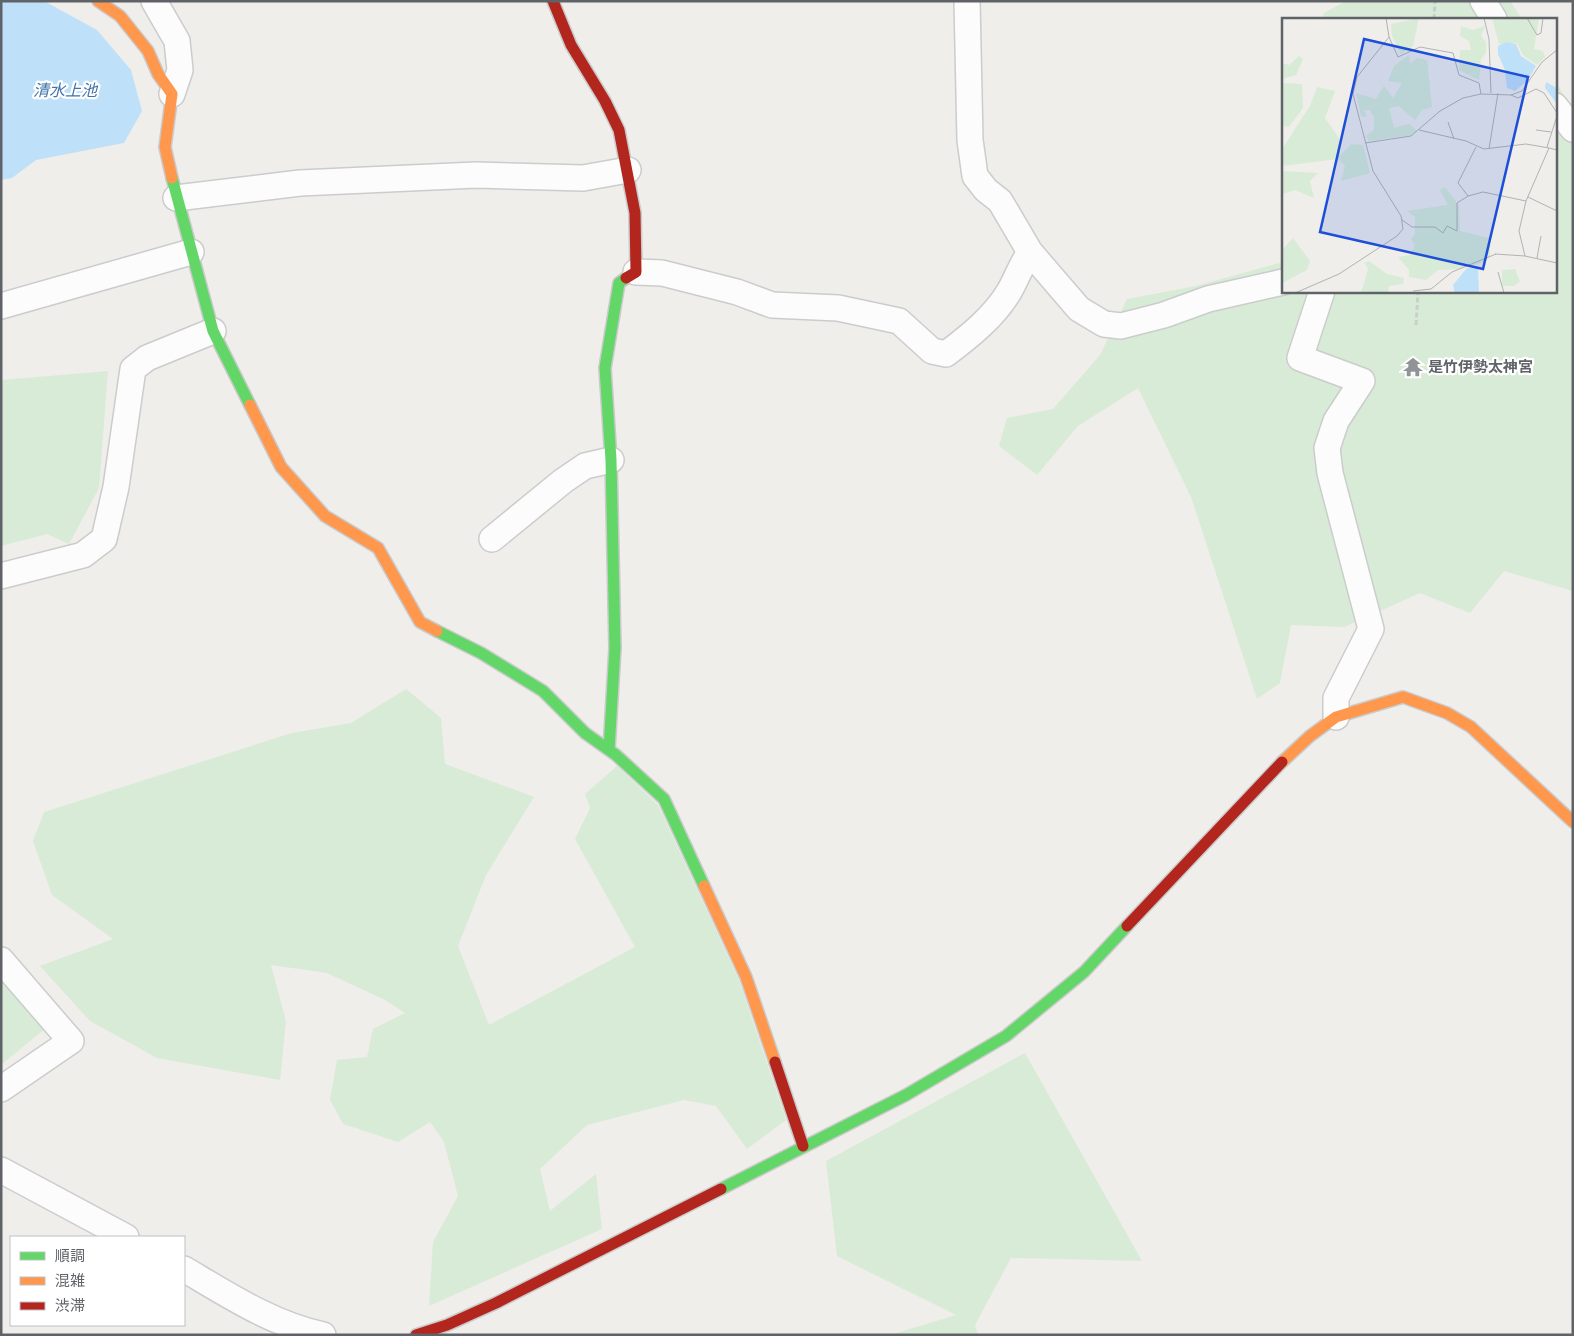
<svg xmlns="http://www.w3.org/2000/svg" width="1574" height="1336" viewBox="0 0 1574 1336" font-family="Jost,'Noto Sans JP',sans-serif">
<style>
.green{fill:#d8ebd6}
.water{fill:#bfe0f9}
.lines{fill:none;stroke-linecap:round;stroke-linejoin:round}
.street-casing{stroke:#cbcccc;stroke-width:28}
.fast-casing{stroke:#cacacb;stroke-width:14}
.slow-casing{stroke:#cacacb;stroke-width:14}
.jam-casing{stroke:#cacacb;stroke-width:14}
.path{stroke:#cacfcc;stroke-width:3;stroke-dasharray:5 2.5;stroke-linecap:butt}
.street{stroke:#fdfcfc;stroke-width:25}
.fast{stroke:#63d668;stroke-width:11}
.slow{stroke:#ff974d;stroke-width:11}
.jam{stroke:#b3261e;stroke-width:11}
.labels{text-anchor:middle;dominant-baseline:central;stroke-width:4.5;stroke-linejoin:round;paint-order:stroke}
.poi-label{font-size:15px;font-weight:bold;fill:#5f6368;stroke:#fff;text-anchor:start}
.water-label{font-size:16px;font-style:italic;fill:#4174aa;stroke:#fff}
.inset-road{fill:none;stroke:#b1b2b2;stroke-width:1}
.view{fill:#1d4ed8;fill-opacity:0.15;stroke:#1d4ed8;stroke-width:2.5}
.inset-edge{fill:none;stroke:#5f6368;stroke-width:2.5}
</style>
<rect width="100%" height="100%" fill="#efeeea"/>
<path class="green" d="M1346 1H1510L1522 19H1322L1324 13Z
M1555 80 1573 111V591L1504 571 1470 613 1420 593 1344 627 1291 625 1280 683 1257 699 1191 497 1138 388 1078 426 1037 475 999 446 1007 418 1053 409 1100 355 1127 299 1196 286 1283 262V291H1555Z
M108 371 99 488 69 544 47 534 1 546V380Z
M406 689 441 718 445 764 534 797 486 875 458 946 489 1025 635 947 575 839 590 808 585 794 617 766 658 805 739 980 786 1120 747 1149 716 1106 684 1100 587 1125 540 1169 550 1211 596 1174 602 1229 429 1306 433 1242 458 1196 444 1142 430 1122 398 1142 343 1124 330 1100 337 1060 367 1057 373 1029 405 1013 385 1000 327 973 271 965 286 1021 280 1080 157 1058 90 1021 40 966 113 939 52 895 33 841 44 812 292 733 351 723Z
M1 981 46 1028 1 1065Z
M1025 1053 1142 1261 1011 1258 975 1325 978 1335H890L956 1315 837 1256 826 1161Z"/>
<path class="water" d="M1 1H44L97 30 131 70 142 111 124 143 36 160 12 178 1 180Z"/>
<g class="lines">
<defs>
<path id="street" d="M154 1 177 41 180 70 172 94
M967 1 970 140 975 176 986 190 1000 201 1030 252 1079 309 1104 324 1121 326 1164 315 1208 299 1283 282
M1483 1 1494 19
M1555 106 1573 129
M176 198 300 183 476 175 583 178 628 170
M636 272 662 273 737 292 772 305 838 308 899 321 932 351 946 354C970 336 995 316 1010 290 1017 277 1022 264 1030 252
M1322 291 1300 358 1362 381 1336 421 1327 448 1330 473 1371 629 1336 698V717
M1 306 191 252
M492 539 563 481 585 466 611 460
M1 576 83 555 104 539 116 487 133 369 147 358 213 331
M1 960 71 1041 1 1089
M1 1170 126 1237
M184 1269C228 1295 272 1324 323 1335"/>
<path id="fast" d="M172 178 213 331 250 405
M437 631 481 653 543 691 585 733 616 755 664 799 704 886
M609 750 615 648 611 460 605 368 619 283 626 278
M721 1189 906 1095 1006 1036 1084 972 1127 926"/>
<path id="slow" d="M98 1 120 16 148 51 158 74 172 94 165 147 172 178
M250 405 281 467 325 516 378 548 420 622 437 631
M1282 762 1310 736 1336 717 1403 697 1447 713 1471 727 1573 822
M704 886 746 977 775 1062"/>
<path id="jam" d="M553 1 571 45 605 101 619 130 635 213 636 272 626 278
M1127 926 1282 762
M775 1062 803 1146
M416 1335 447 1325 496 1303 721 1189"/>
</defs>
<use href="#street" class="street-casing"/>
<use href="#fast" class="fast-casing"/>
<use href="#slow" class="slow-casing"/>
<use href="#jam" class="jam-casing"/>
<path class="path" d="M1434 19 1435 1
M1416 325 1418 291"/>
<use href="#street" class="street"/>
<use href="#fast" class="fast"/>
<use href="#slow" class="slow"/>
<use href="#jam" class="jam"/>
</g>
<defs>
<symbol id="temple-bare" viewBox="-9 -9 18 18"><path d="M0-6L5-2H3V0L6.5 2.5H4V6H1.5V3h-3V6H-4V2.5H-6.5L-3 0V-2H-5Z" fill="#919496" stroke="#fff" stroke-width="2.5" paint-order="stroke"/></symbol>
</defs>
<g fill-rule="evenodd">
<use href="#temple-bare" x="1399" y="353" width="28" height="28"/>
</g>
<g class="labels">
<g class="poi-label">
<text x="1428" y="367">是竹伊勢太神宮</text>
</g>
<g class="water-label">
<text x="65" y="90">清水上池</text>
</g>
</g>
<g transform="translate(1282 18)">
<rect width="275" height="275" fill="#efeeea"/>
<path d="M137 0 131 28 119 36 110 18 109 6ZM210 0H257L252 31 261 33 263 39 255 47 241 37 235 25 217 26ZM179 8 191 12 203 8 199 18 204 24V35L199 41 197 62 177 52 178 32H189L187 23 178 18ZM127 37 128 46 135 40 145 42 150 89 140 92 133 102 117 88 107 90 112 110 127 106 135 113 129 117 87 123 84 118 92 112V99L88 92H82L85 99 79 98 74 75 94 81 102 68 111 80 120 65 106 63 112 48ZM17 38 21 41 14 57 0 61V45L7 47ZM0 65 20 66 21 90 7 109 0 108ZM35 69 53 73 43 100 57 120 58 138 69 126 81 127 88 155 59 163 63 147 56 141 0 148V131L28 88ZM0 153 36 155 28 163 32 180 13 172 0 176ZM163 169 177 188 178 213 207 220 208 238 203 244 177 251 156 252 144 262 127 259V252L116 239 128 237 133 227 129 221 133 216V199L125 193 166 187 158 172ZM11 220 28 243 25 252 0 265V232ZM87 243 105 256 122 260 121 266 107 268 106 275H79L86 251 83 245ZM233 251 238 264 232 268H220V252Z" fill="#d8ebd6"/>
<path d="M224 24 234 26 239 38 254 48 246 62 233 73 225 70 223 52 216 36V28ZM264 64 275 70V86L263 70ZM185 250H196L197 275H173L171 267Z" fill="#bfe0f9"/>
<path class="inset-road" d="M202 0 207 21 209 75M245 0 255 17 259 15 261 0M107 19 116 39 138 29 171 35 177 57 197 65 199 76M229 77 236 80 254 71 262 75 275 95M166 104 172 121M137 112 184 123 202 131 244 126 267 130M254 112 269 114M83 125 129 118 158 93 181 80 199 76 229 77 240 73 260 44 275 32M265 129 275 98M207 131 216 75M186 178 176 165 194 129M246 179 275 193M120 202 130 209H153L161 215 165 208 175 213V185L186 178 201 174 244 183M213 236 243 238 275 245M243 238 237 213 244 183 267 130 275 132M255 240 259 218M216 254 222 275M131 273 149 271 170 254 214 236M13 275 57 256 115 218 121 211 119 198 91 153 71 76 75 59 107 19 104 0"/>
<path class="view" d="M82 21 246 59 201 251 38 214Z"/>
<rect width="275" height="275" class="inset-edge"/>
</g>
<rect width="1574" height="1336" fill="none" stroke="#5f6368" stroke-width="5"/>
<rect x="10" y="1236" width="175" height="90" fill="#ffffff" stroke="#bfc1c3"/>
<rect x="20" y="1252" width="25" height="8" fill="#63d668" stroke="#bfc1c3"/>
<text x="55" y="1261" font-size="15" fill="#5f6368">順調</text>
<rect x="20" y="1277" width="25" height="8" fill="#ff974d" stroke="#bfc1c3"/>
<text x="55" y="1286" font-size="15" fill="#5f6368">混雑</text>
<rect x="20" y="1302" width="25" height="8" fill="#b3261e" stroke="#bfc1c3"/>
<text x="55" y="1311" font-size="15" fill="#5f6368">渋滞</text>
</svg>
